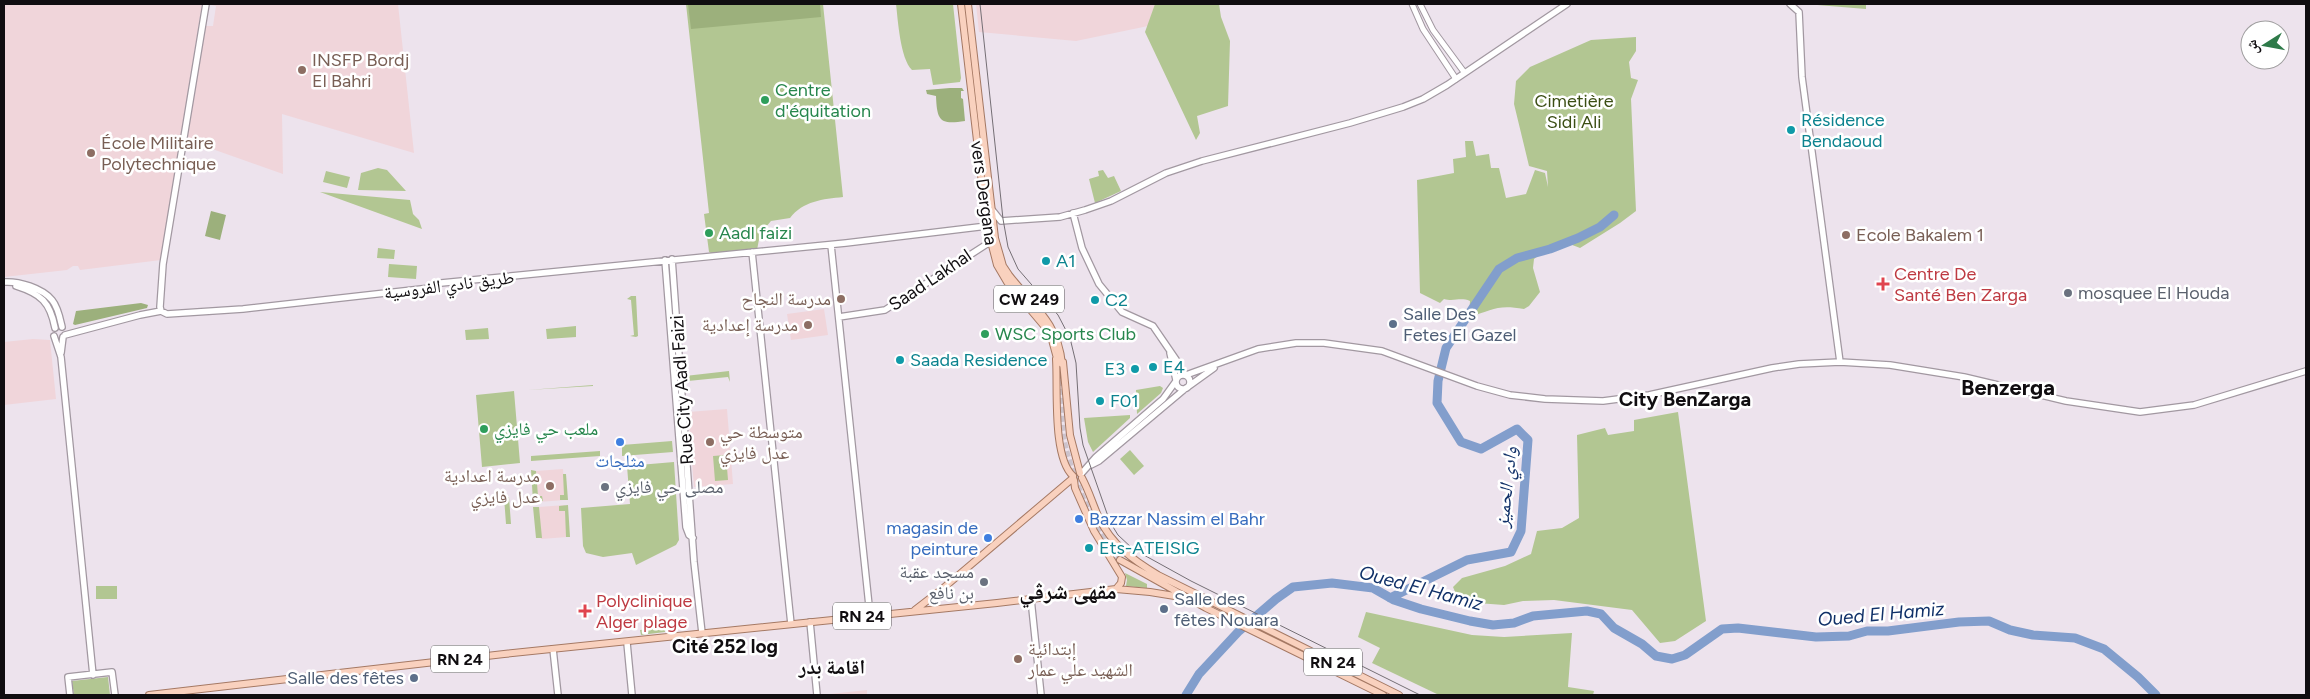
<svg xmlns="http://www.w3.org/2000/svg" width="2310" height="699" viewBox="0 0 2310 699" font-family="Figtree,'Noto Naskh Arabic',sans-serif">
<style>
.education{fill:#f0d5da}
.green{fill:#b2c692}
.forest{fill:#9cb07c}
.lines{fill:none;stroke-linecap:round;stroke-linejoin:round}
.river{stroke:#829ecc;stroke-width:9}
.primary-tunnel{stroke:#ccc3cc;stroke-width:6;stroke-dasharray:6 3;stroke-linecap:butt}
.tertiary-casing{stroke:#a298a1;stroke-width:7}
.secondary-casing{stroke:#a298a1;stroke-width:8}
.primary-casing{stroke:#a57964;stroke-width:8}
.tertiary{stroke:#fff;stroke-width:5}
.secondary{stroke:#fff;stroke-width:5.5}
.primary{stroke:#f9d1be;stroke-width:6}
.tram{stroke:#756f75;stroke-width:1}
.education-dot{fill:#8d6e63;stroke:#fff;stroke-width:2}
.leisure-dot{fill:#2e9e5b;stroke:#fff;stroke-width:2}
.culture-dot{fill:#0f9aa8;stroke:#fff;stroke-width:2}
.health-dot{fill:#e0444e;stroke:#fff;stroke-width:2}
.worship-dot{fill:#6b7280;stroke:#fff;stroke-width:2}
.service-dot{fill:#5c6f8a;stroke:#fff;stroke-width:2}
.shop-dot{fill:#3f7fe0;stroke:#fff;stroke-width:2}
.labels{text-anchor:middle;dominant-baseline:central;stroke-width:5;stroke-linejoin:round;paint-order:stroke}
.shield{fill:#fff;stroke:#585658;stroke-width:1}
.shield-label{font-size:16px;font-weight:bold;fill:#100d10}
.education-label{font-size:18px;fill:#785e54;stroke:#fff;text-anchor:start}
.leisure-label{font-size:18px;fill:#27864d;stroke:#fff;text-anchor:start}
.park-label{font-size:18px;fill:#3b4e14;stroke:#fff}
.culture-label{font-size:18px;fill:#0d838f;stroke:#fff;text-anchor:start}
.street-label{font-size:18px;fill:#100d10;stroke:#fff}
.health-label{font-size:18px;fill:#be3a42;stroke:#fff;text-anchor:start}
.worship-label{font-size:18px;fill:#5b616d;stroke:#fff;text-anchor:start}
.service-label{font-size:18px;fill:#4e5e75;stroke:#fff;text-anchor:start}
.shop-label{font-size:18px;fill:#366cbe;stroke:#fff}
.water-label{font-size:19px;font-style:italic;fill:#103068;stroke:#fff}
.neighbourhood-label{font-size:19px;font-weight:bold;fill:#100d10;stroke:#fff}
.quarter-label{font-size:20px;font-weight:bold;fill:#100d10;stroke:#fff}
.district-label{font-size:22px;font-weight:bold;fill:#100d10;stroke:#fff}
</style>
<rect width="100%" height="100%" fill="#ede3ed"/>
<path class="education" d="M4 4H202L161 260 80 270 78 266H73L67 270 4 277Z
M208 4H398L414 153 282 114 283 174 187 140 205 26H213L216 6Z
M976 4H1155L1148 26 1076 41 979 32Z
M824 309 828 335 791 340 787 314Z
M33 339 50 340 56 399 4 405V342Z
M727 409 733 484 694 487 688 412Z
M563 469 565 500 538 502 536 471Z
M565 505 567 537 541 539 539 507Z
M867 690V695H821Z"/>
<path class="green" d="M686 4H823L843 197C823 199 803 201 790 218L771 221 760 234 757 250 713 254 709 252 704 214 709 213Z
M896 4H953L961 78 960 82 933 85 930 69 912 70C900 58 898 20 896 4Z
M1155 4H1219L1221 17 1230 41 1228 106 1197 116 1200 133 1196 140 1145 32Z
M1805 4H1866V9Z
M1636 37V51L1629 62 1631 78 1638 80 1631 99 1636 211 1620 223 1580 248C1555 237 1554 244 1534 259L1533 268 1540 292 1529 306 1524 309C1497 304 1493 310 1469 317L1470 301C1460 297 1454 302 1444 299L1440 303 1420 293 1417 180 1454 173 1453 159 1466 157 1465 141H1473L1476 156 1489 154 1491 168H1499L1506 198 1526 194 1535 170 1545 173 1548 187 1547 171 1529 166 1514 104 1516 81 1530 67 1591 40Z
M378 168 387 170 406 191 358 190 361 173Z
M1103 170 1108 178 1114 176 1121 191 1095 203 1089 179 1099 176 1098 171Z
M326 171 350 177 347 188 323 182Z
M320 192 410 200 413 214 419 220 422 229Z
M378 248 395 250 394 259 377 258Z
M389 264 417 266 416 279 388 277Z
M631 296H636L638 336 636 337 630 336 634 335 631 300 627 299Z
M576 326V337L547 339 546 329Z
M488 328 489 339 466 340 465 330Z
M729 371 730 382 728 377 688 381 685 376Z
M593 385V386L528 390Z
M1160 386 1163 388 1161 393 1137 414 1136 390Z
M514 391 520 463 482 467 476 395Z
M1678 412 1706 621 1675 641 1660 643 1632 610 1554 600 1523 601 1504 605 1477 603 1464 599 1456 594 1453 587 1462 578 1505 566 1531 554 1537 531 1562 528 1579 518 1577 435 1605 428 1608 435 1634 431V420Z
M1130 415V418L1093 452 1088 442 1084 418Z
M672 441 673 452 622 456V445Z
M1130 450 1144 466 1134 475 1120 459Z
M600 451V456L531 461V456Z
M726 455 728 480 715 481 713 456Z
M674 462 679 540 676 545 636 565 632 553 603 557 586 553 583 546 581 508 630 504 627 466Z
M531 470 536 471 538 496H542L543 501H533Z
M563 474H566L568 500H560V495H564Z
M504 497H509L511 524H506Z
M568 505 570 537H566L565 511H559V506Z
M533 507H539L542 538H536Z
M1125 573 1147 584V588L1126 586 1127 580Z
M96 586H117V599H96Z
M1366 612 1472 635 1504 637 1572 633 1568 687 1594 691 1593 695H1439L1372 663 1380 648 1358 637Z
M665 627V632L641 635 640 630Z
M108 677 110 695H74L72 681Z"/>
<path class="forest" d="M688 4H820L821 17 691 29Z
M950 88H962L964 91H961V98L963 99 965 121C940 125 937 121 936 96L927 94 926 90Z
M211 211 226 215 220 240 205 236Z
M141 303 148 305 147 308 75 325 73 324 76 311Z"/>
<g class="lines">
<path class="river" d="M1390 598 1467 560 1511 552 1521 531 1528 440 1517 429 1481 449 1461 442 1437 403 1438 381 1446 348 1499 269 1517 258 1550 249 1578 238 1600 227 1614 215
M1186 695 1199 674 1239 631 1276 599 1293 587 1332 583 1373 588 1394 600 1421 609 1470 621 1493 625 1514 623 1533 616 1587 611 1601 614 1614 628 1642 644 1656 656 1672 659 1685 655 1722 629 1738 628 1816 637 1849 636 1867 631H1888L1959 622 1989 621 2010 630 2033 635 2075 638 2104 649 2138 677 2156 695"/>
<path class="primary-tunnel" d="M1059 371C1062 393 1060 415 1063 436 1068 468 1096 538 1120 560"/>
<defs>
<path id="tertiary" d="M1412 4 1423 29 1456 79
M1420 4 1433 30 1464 72"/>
<path id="secondary" d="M206 4 163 264 160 307 161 311 167 314 243 309 430 288 441 283 846 243 987 226
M1790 4 1799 12 1802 77 1840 362
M993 211 1001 221 1060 217 1085 210 1111 201 1166 173 1202 161 1350 123 1403 107 1423 99 1447 85 1567 4
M1073 213 1082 248 1099 284 1122 312 1153 326 1177 361 1184 375
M831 245 870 615
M752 252 791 624
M672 259 694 562 702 633
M665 260 686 527 689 535 693 538
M4 282C19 281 42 288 52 300 58 307 60 318 62 327
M16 286C41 294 50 302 55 328
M839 317 885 310 990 242
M65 335 140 315 161 311
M54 336 61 357 93 675
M61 353 63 337
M1170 353 1176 380
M1176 382a7 7 0 1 1 14 0a7 7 0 1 1-14 0Z
M1186 375 1258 349 1296 343H1324L1382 351 1477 386 1510 395 1545 399 1603 401 1649 395 1772 368 1799 364 1840 362 1890 365 1964 377 2066 401 2140 412 2194 405 2306 371
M1189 386 1214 368
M1091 465 1099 461 1186 388
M1081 474 1096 457 1163 399 1176 381
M1031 599 1041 695
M810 622 817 695
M627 643 632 695
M553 649 558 695
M70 695 68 677 112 672 115 695"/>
<path id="primary" d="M961 4 987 226 997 265 1007 282 1045 327 1052 340 1058 362
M968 4 995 238 1003 266 1009 275C1033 306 1058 322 1062 364
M1056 359C1058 387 1052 457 1073 476
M1063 362 1070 435 1080 473
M1082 478C1089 491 1093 505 1099 518 1112 545 1133 560 1158 575L1399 695
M1074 480 1075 488 1094 531 1122 577 1121 583 1116 589
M1120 560 1206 608 1383 695
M915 610 941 590 1073 478
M149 695 504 654 997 603 1116 589 1150 592 1187 598"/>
</defs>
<use href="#tertiary" class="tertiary-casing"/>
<use href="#secondary" class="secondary-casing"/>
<use href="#primary" class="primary-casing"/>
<use href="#tertiary" class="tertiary"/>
<use href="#secondary" class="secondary"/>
<use href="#primary" class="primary"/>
<path class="tram" d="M980 4 1003 219 1008 247 1018 269 1058 315 1070 338 1076 363 1080 428 1083 445 1110 522 1118 535 1133 549 1191 581 1420 695"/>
</g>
<g class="education-dot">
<circle cx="302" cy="70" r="5"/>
<circle cx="91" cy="153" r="5"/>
<circle cx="1846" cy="235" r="5"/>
<circle cx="841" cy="299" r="5"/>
<circle cx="808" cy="325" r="5"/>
<circle cx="710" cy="442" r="5"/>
<circle cx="550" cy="486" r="5"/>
<circle cx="1018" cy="659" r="5"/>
</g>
<g class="leisure-dot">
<circle cx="765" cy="100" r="5"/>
<circle cx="709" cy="233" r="5"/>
<circle cx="985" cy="334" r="5"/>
<circle cx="484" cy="429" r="5"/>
</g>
<g class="culture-dot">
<circle cx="1791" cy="130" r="5"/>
<circle cx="1046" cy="261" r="5"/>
<circle cx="1095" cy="300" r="5"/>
<circle cx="900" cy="360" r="5"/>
<circle cx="1153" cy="367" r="5"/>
<circle cx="1135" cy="369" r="5"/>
<circle cx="1100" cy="401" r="5"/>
<circle cx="1089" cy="548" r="5"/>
</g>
<g class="health-dot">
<path d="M1880.5 276.5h5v5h5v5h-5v5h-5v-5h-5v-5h5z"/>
<path d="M582.5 603.5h5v5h5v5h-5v5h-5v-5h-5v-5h5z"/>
</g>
<g class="worship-dot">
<circle cx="2068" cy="293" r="5"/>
<circle cx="605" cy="487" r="5"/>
<circle cx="984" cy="582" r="5"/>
</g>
<g class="service-dot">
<circle cx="1393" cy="324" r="5"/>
<circle cx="1164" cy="609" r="5"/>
<circle cx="414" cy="678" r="5"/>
</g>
<g class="shop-dot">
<circle cx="620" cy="442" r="5"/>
<circle cx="1079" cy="519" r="5"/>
<circle cx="988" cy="538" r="5"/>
</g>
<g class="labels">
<g class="shield">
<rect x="994" y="285.5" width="70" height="27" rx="4"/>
<rect x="833" y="602.5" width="58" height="27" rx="4"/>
<rect x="431" y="645.5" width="58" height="27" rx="4"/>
<rect x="1304" y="648.5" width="58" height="27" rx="4"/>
</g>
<g class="shield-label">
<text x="1029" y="299">CW 249</text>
<text x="862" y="616">RN 24</text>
<text x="460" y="659">RN 24</text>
<text x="1333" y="662">RN 24</text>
</g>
<g class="education-label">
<text x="312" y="60">INSFP Bordj<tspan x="312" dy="21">El Bahri</tspan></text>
<text x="101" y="143">École Militaire<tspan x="101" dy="21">Polytechnique</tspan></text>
<text x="1856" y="235">Ecole Bakalem 1</text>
<text x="831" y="299" text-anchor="end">مدرسة النجاح</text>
<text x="798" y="325" text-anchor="end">مدرسة إعدادية</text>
<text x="720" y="432">متوسطة حي<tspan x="720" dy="21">عدل فايزي</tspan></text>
<text x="540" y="476" text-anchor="end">مدرسة اعدادية<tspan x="540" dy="21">عدل فايزي</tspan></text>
<text x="1028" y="649">إبتدائية<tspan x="1028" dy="21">الشهيد علي عمار</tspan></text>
</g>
<g class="leisure-label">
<text x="775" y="90">Centre<tspan x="775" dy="21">d'équitation</tspan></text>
<text x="719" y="233">Aadl faizi</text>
<text x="995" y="334">WSC Sports Club</text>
<text x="494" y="429">ملعب حي فايزي</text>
</g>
<g class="park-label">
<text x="1574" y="101">Cimetière<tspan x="1574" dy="21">Sidi Ali</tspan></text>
</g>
<g class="culture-label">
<text x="1801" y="120">Résidence<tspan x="1801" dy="21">Bendaoud</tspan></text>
<text x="1056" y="261">A1</text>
<text x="1105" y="300">C2</text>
<text x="910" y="360">Saada Residence</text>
<text x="1163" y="367">E4</text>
<text x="1125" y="369" text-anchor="end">E3</text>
<text x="1110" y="401">F01</text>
<text x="1099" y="548">Ets-ATEISIG</text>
</g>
<g class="street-label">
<text transform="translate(984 193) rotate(82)">vers Dergana</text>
<text transform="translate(930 280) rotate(-34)">Saad Lakhal</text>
<text transform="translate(449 285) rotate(-7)">طريق نادي الفروسية</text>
<text transform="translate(682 390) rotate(-94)">Rue City Aadl Faizi</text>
</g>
<g class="health-label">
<text x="1894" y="274">Centre De<tspan x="1894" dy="21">Santé Ben Zarga</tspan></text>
<text x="596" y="601">Polyclinique<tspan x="596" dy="21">Alger plage</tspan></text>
</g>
<g class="worship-label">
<text x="2078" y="293">mosquee El Houda</text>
<text x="615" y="487">مصلى حي فايزي</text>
<text x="974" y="572" text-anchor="end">مسجد عقبة<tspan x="974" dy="21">بن نافع</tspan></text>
</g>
<g class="service-label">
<text x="1403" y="314">Salle Des<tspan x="1403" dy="21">Fetes El Gazel</tspan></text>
<text x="1174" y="599">Salle des<tspan x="1174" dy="21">fêtes Nouara</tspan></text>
<text x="404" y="678" text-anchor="end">Salle des fêtes</text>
</g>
<g class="shop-label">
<text x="620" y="461">مثلجات</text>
<text x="1089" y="519" text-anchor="start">Bazzar Nassim el Bahr</text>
<text x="978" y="528" text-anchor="end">magasin de<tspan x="978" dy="21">peinture</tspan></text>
</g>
<g class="water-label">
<text transform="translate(1506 487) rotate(-84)">وادي الحميز</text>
<text transform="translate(1421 588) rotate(15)">Oued El Hamiz</text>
<text transform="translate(1881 614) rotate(-5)">Oued El Hamiz</text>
</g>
<g class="neighbourhood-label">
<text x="725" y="646">Cité 252 log</text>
</g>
<g class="quarter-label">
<text x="1685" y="399">City BenZarga</text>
<text x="832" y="667">اقامة بدر</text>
</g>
<g class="district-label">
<text x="2008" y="387">Benzerga</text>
<text x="1068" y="591">مقهى شرڨي</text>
</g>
</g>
<rect width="2310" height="699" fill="none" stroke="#100d10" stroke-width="10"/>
<g transform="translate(2265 45) rotate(259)"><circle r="24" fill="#ffffff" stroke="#9f9e9f"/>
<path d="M0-4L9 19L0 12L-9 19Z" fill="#2e7a49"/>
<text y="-8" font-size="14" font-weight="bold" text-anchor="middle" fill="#100d10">ش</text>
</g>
</svg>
